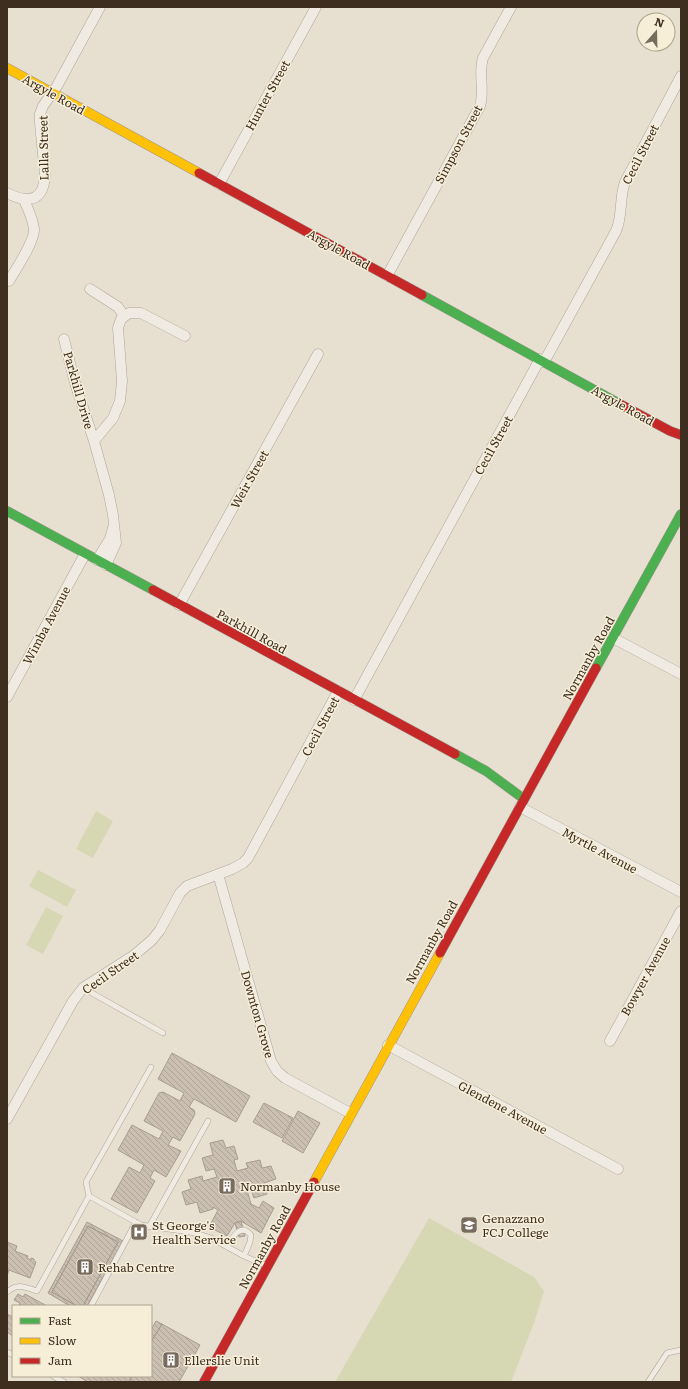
<svg xmlns="http://www.w3.org/2000/svg" width="688" height="1389" viewBox="0 0 688 1389" font-family="Literata,serif">
<style>
.pitch{fill:#d6d7b3}
.building{fill:url(#building-back-hatch);stroke:#a89c90}
.lines{fill:none;stroke-linecap:round;stroke-linejoin:round}
.lane-casing{stroke:#ada599;stroke-width:6}
.street-casing{stroke:#ada599;stroke-width:11}
.fast-casing{stroke:#9c958a;stroke-width:10}
.slow-casing{stroke:#9c958a;stroke-width:10}
.jam-casing{stroke:#9c958a;stroke-width:10}
.lane{stroke:#efebe3;stroke-width:5}
.street{stroke:#efebe3;stroke-width:10}
.fast{stroke:#4caf50;stroke-width:9}
.slow{stroke:#ffc107;stroke-width:9}
.jam{stroke:#c62828;stroke-width:9}
.labels{text-anchor:middle;dominant-baseline:central;stroke-width:3;stroke-linejoin:round;paint-order:stroke}
.street-label{font-size:12px;fill:#3d2e20;stroke:#f7eed8}
.poi-label{font-size:12px;fill:#3d2e20;stroke:#f7eed8;text-anchor:start}
</style>
<defs>
<pattern id="building-back-hatch" width="6" height="6" patternUnits="userSpaceOnUse"><rect width="6" height="6" fill="#cbbfb2"/><path d="M-1 5l2 2M0 0l6 6M5-1l2 2" fill="none" stroke="#afa499"/></pattern>
</defs>
<rect width="100%" height="100%" fill="#e7e0d1"/>
<path class="pitch" d="M96 811 113 821 93 858 76 849Z
M38 870 76 890 67 907 29 886Z
M46 907 63 916 43 954 26 945Z
M429 1218 534 1277 544 1291 534 1323 511 1382H335Z"/>
<path class="building" d="M172 1053 250 1096 236 1122 194 1099 189 1107 194 1110 195 1114 180 1141 173 1137 168 1145 181 1151 166 1177 154 1170 150 1178 155 1181 137 1213 111 1199 129 1167 140 1173 144 1165 118 1150 132 1125 159 1139 163 1131 144 1121 159 1093 163 1092 180 1101 184 1093 158 1079Z
M264 1103 293 1118 282 1138 253 1122Z
M298 1111 320 1123 303 1153 282 1141Z
M223 1140 226 1148 234 1146 238 1159 234 1160 237 1171 248 1168 246 1163 260 1160 262 1168 271 1166 276 1179 264 1183 267 1194 254 1198 251 1189 247 1190 251 1204 259 1208 263 1201 274 1208 261 1233 241 1221 235 1223 227 1236 209 1227 218 1210 213 1207V1209L200 1213 197 1202 186 1205 182 1192 191 1189 188 1180 202 1176 203 1181 217 1177 214 1169 206 1171 202 1158 213 1155 210 1143Z
M241 1221 245 1236 239 1237 235 1223Z
M87 1222 123 1241 87 1306H83L118 1242 88 1226 52 1292 77 1306H70L48 1293Z
M88 1226 118 1242 83 1306H77L52 1292Z
M7 1242 17 1246 15 1251 28 1256 27 1258 31 1260V1258L34 1259V1261L36 1262 30 1278 9 1270 7 1276Z
M18 1294 23 1297 25 1294 47 1306H19L20 1303 14 1300Z
M7 1314 13 1317V1336L7 1332Z
M156 1321 162 1324 151 1342V1330Z
M162 1324 200 1345 179 1382H129L132 1376H151V1342Z
M78 1376H132L129 1382H88Z"/>
<g class="lines">
<defs>
<path id="lane" d="M83 988 163 1033
M89 1196 141 1225 196 1233 211 1238 244 1256 267 1266
M149 1227 208 1121
M227 1247C232 1238 240 1222 251 1235L250 1242 244 1256
M7 1292C18 1283 24 1287 37 1291L89 1196 86 1182 151 1067
M91 1306 136 1222
M7 1352 13 1355
M53 1376 64 1382
M648 1382 667 1353 681 1350"/>
<path id="street" d="M219 184 316 7
M7 193C22 201 40 204 44 183 46 174 44 163 43 154 42 144 41 133 40 123V114L43 106 57 86 100 7
M387 276 480 106C485 90 478 74 483 58L511 7
M9 281C16 269 35 241 34 229 33 219 28 209 24 200
M90 289 118 307 124 316
M64 339 75 383 94 441 109 495 113 515 116 543 106 565
M544 362 616 231C623 215 619 198 625 182L681 76
M94 441 113 418 120 401 122 381 118 328 121 319 129 313H141L185 336
M97 560 110 539 113 528
M179 605 318 354
M613 638 681 674
M7 697 85 554
M354 700 540 359
M520 807 681 892
M218 874 271 1061 277 1071 285 1078 350 1113
M610 1041 681 911
M388 1045 618 1169
M7 1119 73 1001 83 988 133 956 152 940 160 930 180 893 187 886 232 869 243 863 248 858 338 691"/>
<path id="fast" d="M422 295 618 403
M7 511 153 590
M596 668 681 514
M455 754 486 771 524 799"/>
<path id="slow" d="M7 68 199 173
M314 1182 440 953"/>
<path id="jam" d="M199 173 422 295
M618 403 670 431 681 435
M153 590 455 754
M440 953 596 668
M204 1382 314 1182"/>
</defs>
<use href="#lane" class="lane-casing"/>
<use href="#street" class="street-casing"/>
<use href="#fast" class="fast-casing"/>
<use href="#slow" class="slow-casing"/>
<use href="#jam" class="jam-casing"/>
<use href="#lane" class="lane"/>
<use href="#street" class="street"/>
<use href="#fast" class="fast"/>
<use href="#slow" class="slow"/>
<use href="#jam" class="jam"/>
</g>
<defs>
<symbol id="building-square" viewBox="-11 -11 22 22"><rect x="-9" y="-9" width="18" height="18" rx="4" fill="#786c5e" stroke="#f7eed8"/><path d="M-4-6H4V6H1V3H-1V6H-4ZM-2.5-4.3h1.7v1.8h-1.7ZM.8-4.3h1.7v1.8H.8ZM-2.5-1h1.7V.8h-1.7ZM.8-1h1.7V.8H.8Z" fill="#fff"/></symbol>
<symbol id="school-square" viewBox="-11 -11 22 22"><rect x="-9" y="-9" width="18" height="18" rx="4" fill="#786c5e" stroke="#f7eed8"/><path d="M0-5L7-2L0 1L-7-2ZM-4 1L0 2.5L4 1V4Q0 6-4 4Z" fill="#fff"/></symbol>
<symbol id="hospital-square" viewBox="-11 -11 22 22"><rect x="-9" y="-9" width="18" height="18" rx="4" fill="#786c5e" stroke="#f7eed8"/><path d="M-5-5h3v3.5h4V-5h3V5h-3V1.5h-4V5h-3Z" fill="#fff"/></symbol>
</defs>
<g fill-rule="evenodd">
<use href="#building-square" x="217" y="1176" width="20" height="20"/>
<use href="#school-square" x="459" y="1215" width="20" height="20"/>
<use href="#hospital-square" x="129" y="1222" width="20" height="20"/>
<use href="#building-square" x="75" y="1257" width="20" height="20"/>
<use href="#building-square" x="161" y="1350" width="20" height="20"/>
</g>
<g class="labels">
<g class="street-label">
<text transform="translate(54 94) rotate(29)">Argyle Road</text>
<text transform="translate(267 95) rotate(-61)">Hunter Street</text>
<text transform="translate(458 144) rotate(-62)">Simpson Street</text>
<text transform="translate(43 148) rotate(-91)">Lalla Street</text>
<text transform="translate(640 154) rotate(-63)">Cecil Street</text>
<text transform="translate(339 249) rotate(29)">Argyle Road</text>
<text transform="translate(79 390) rotate(74)">Parkhill Drive</text>
<text transform="translate(623 405) rotate(29)">Argyle Road</text>
<text transform="translate(493 445) rotate(-61)">Cecil Street</text>
<text transform="translate(249 479) rotate(-61)">Weir Street</text>
<text transform="translate(46 625) rotate(-62)">Wimba Avenue</text>
<text transform="translate(252 631) rotate(29)">Parkhill Road</text>
<text transform="translate(588 658) rotate(-61)">Normanby Road</text>
<text transform="translate(320 726) rotate(-62)">Cecil Street</text>
<text transform="translate(600 850) rotate(28)">Myrtle Avenue</text>
<text transform="translate(431 942) rotate(-61)">Normanby Road</text>
<text transform="translate(110 972) rotate(-35)">Cecil Street</text>
<text transform="translate(645 976) rotate(-61)">Bowyer Avenue</text>
<text transform="translate(258 1014) rotate(74)">Downton Grove</text>
<text transform="translate(503 1107) rotate(28)">Glendene Avenue</text>
<text transform="translate(264 1247) rotate(-61)">Normanby Road</text>
</g>
<g class="poi-label">
<text x="240" y="1186">Normanby House</text>
<text x="482" y="1218">Genazzano<tspan x="482" dy="14">FCJ College</tspan></text>
<text x="152" y="1225">St George's<tspan x="152" dy="14">Health Service</tspan></text>
<text x="98" y="1267">Rehab Centre</text>
<text x="184" y="1360">Ellerslie Unit</text>
</g>
</g>
<rect width="688" height="1389" fill="none" stroke="#3d2e20" stroke-width="16"/>
<rect x="12" y="1305" width="140" height="72" fill="#f7eed8" stroke="#ada18e"/>
<rect x="20" y="1318" width="20" height="6" fill="#4caf50" stroke="#ada18e"/>
<text x="48" y="1325" font-size="12" fill="#3d2e20">Fast</text>
<rect x="20" y="1338" width="20" height="6" fill="#ffc107" stroke="#ada18e"/>
<text x="48" y="1345" font-size="12" fill="#3d2e20">Slow</text>
<rect x="20" y="1358" width="20" height="6" fill="#c62828" stroke="#ada18e"/>
<text x="48" y="1365" font-size="12" fill="#3d2e20">Jam</text>
<g transform="translate(656 32) rotate(20)"><circle r="19" fill="#f7eed8" stroke="#ada18e"/>
<path d="M0-3L7 15L0 10L-7 15Z" fill="#786c5e"/>
<text y="-6" font-size="11" font-weight="bold" text-anchor="middle" fill="#3d2e20">N</text>
</g>
</svg>
